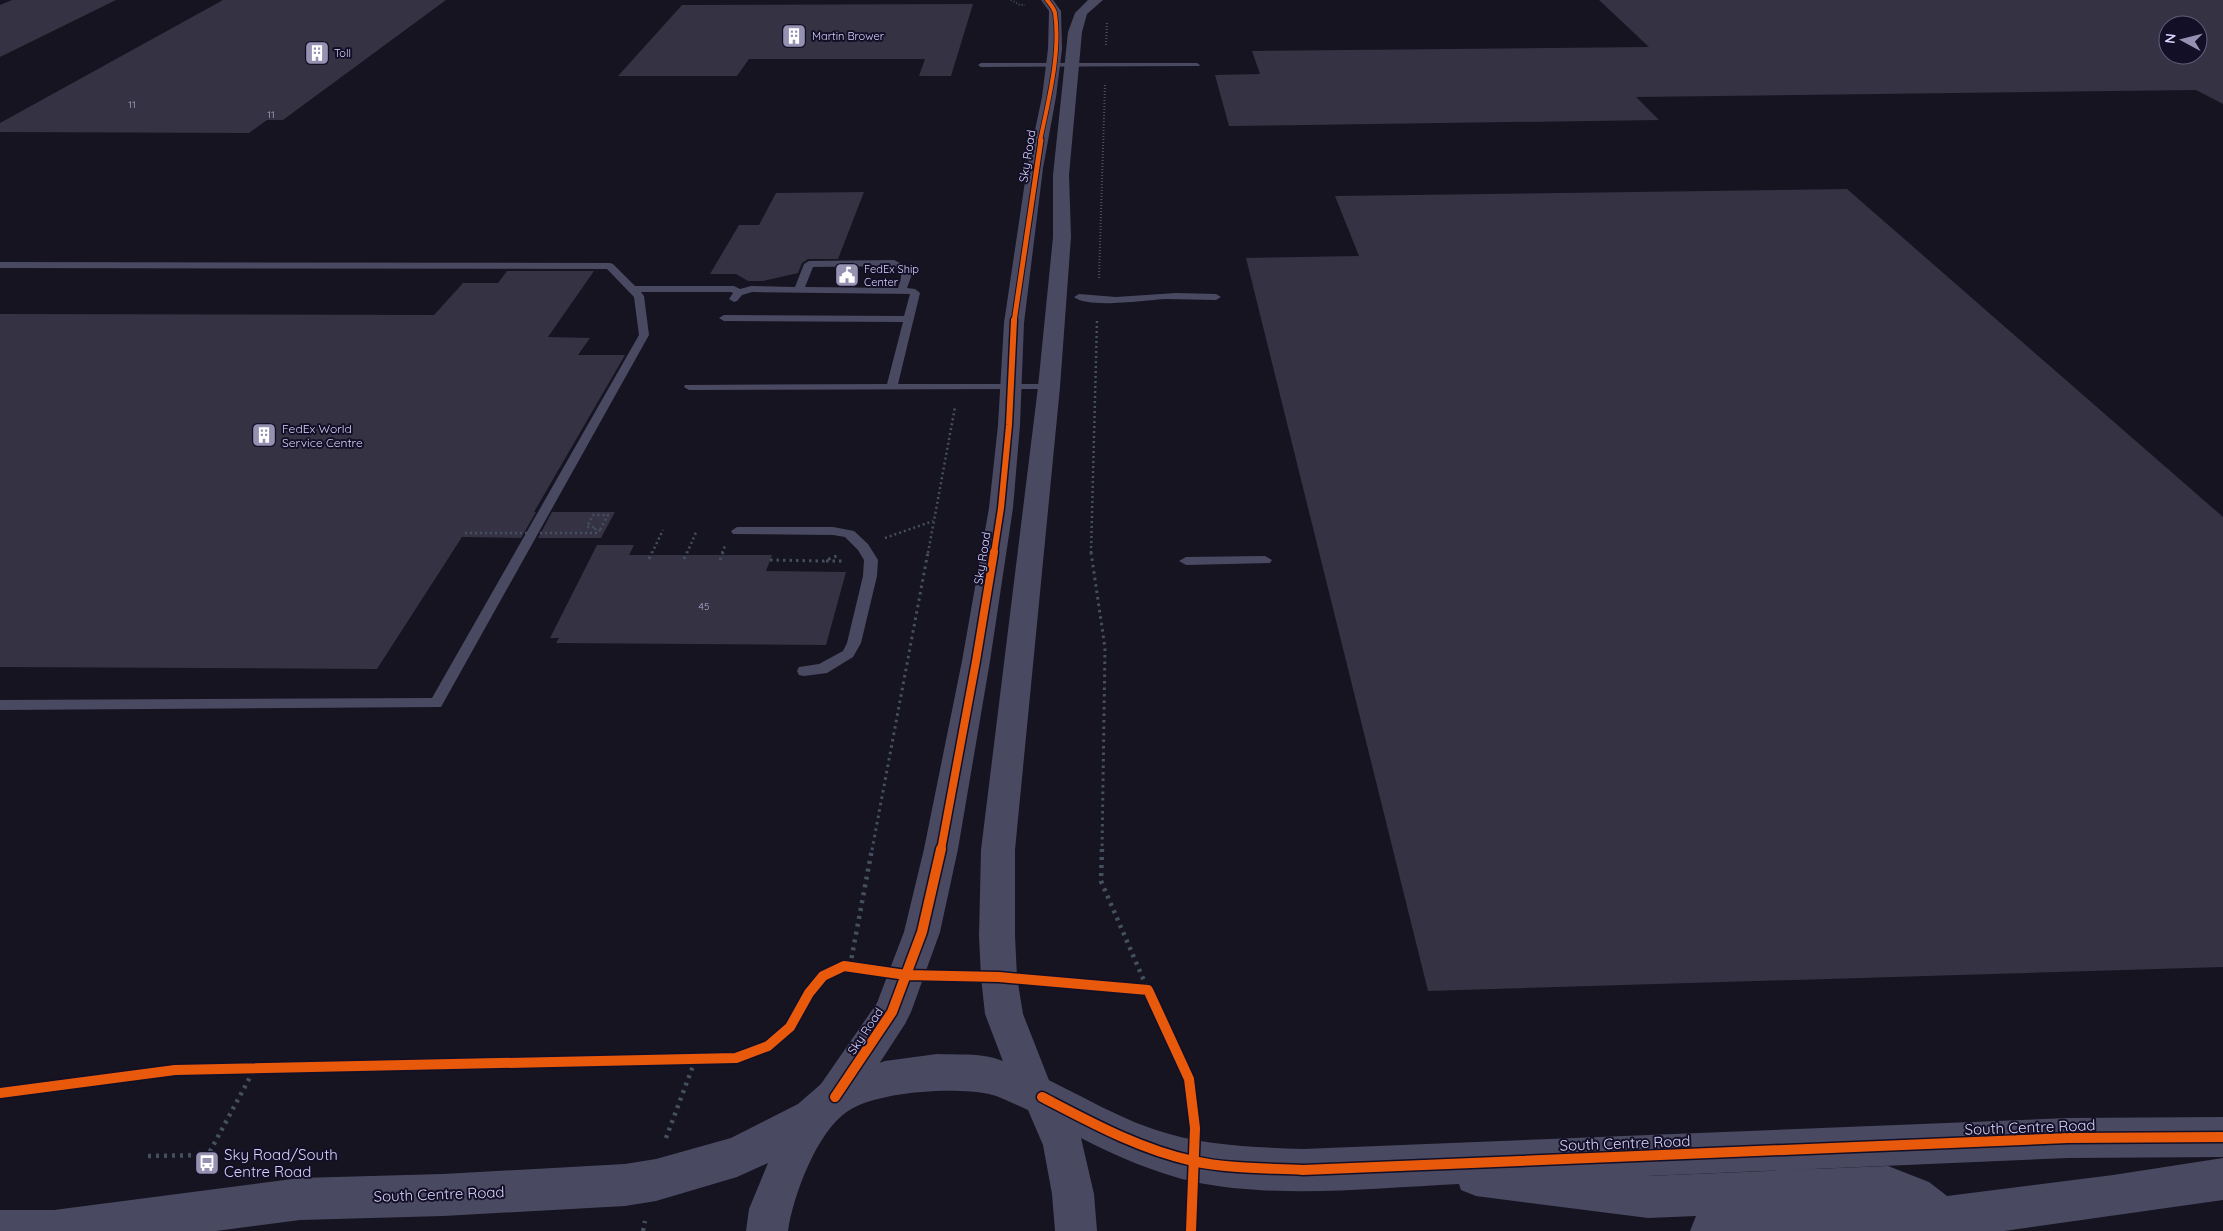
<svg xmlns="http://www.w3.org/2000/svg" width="2223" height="1231" viewBox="0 0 2223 1231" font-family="Quicksand,sans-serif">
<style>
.building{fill:#343243;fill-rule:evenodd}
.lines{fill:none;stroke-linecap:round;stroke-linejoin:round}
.path-far3{stroke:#44505f;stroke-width:2;stroke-dasharray:1 2;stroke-linecap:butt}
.path-far2{stroke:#44505f;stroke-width:2.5;stroke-dasharray:2 3;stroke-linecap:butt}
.path-far1{stroke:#44505f;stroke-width:3;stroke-dasharray:2.5 4;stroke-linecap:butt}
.path{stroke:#44505f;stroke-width:4.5;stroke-dasharray:3 5;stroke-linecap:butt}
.service{fill:#4a4962;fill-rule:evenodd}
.minor{fill:#4a4962;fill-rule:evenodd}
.tertiary{fill:#4a4962;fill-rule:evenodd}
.path-bridge{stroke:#44505f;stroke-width:2.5;stroke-dasharray:2 3;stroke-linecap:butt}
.cycleway-far4-casing{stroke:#130f26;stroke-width:5.5}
.cycleway-far3-casing{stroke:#130f26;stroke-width:7}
.cycleway-far2-casing{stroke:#130f26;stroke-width:9}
.cycleway-far1-casing{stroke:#130f26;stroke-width:11}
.cycleway-casing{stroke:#130f26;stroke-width:13}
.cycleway-far4{stroke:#e8590c;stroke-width:4}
.cycleway-far3{stroke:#e8590c;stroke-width:5}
.cycleway-far2{stroke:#e8590c;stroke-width:6}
.cycleway-far1{stroke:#e8590c;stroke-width:8}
.cycleway{stroke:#e8590c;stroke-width:10}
.labels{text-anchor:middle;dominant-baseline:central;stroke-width:4;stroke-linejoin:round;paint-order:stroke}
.number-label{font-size:10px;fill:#b0acd0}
.far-poi-label{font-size:11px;fill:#d9d4ff;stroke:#130f26;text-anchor:start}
.street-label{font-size:12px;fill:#d9d4ff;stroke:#130f26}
.poi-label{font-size:12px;fill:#d9d4ff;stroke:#130f26;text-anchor:start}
.near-street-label{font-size:15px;fill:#d9d4ff;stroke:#130f26}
.near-poi-label{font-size:15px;fill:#d9d4ff;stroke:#130f26;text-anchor:start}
</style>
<rect width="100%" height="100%" fill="#161421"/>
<path class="building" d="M12 0H116L0 57V5Z
M223 0H446L283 120H267L249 133 0 132V123Z
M1599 0H2223V104L2196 90 1636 97 1659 120 1229 126 1215 75 1260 74 1252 51 1649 47ZM2168 25H2198V55H2168Z
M973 4 951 76H919L925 59H749L737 76H618L682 5Z
M1847 189 2223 517V967L1428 991 1246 258 1359 256 1335 196Z
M864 192 838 259H808L802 263 798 273 763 281H748L736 274H710L739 225H759L776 193Z
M507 271H594L548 337 590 338 578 355H625L534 512H536L521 538 462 537 377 669 0 667V314L434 315 463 283H498Z
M552 512H615L601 538H538Z
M597 545H634L629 555H772L766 571 846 572 826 645 556 643 559 638H550Z"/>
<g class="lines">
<path class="path-far3" d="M1011 0 1020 5H1025
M1106 45 1107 22
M1099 278 1105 84"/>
<path class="path-far2" d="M595 530 596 527H587L593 515H608L600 530
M885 538 933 521
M652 553 663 530
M687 553 697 530
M722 553 725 546
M928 553 955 407
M1091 553 1097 321"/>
<path class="path-far1" d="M1091 552 1105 648 1102 850
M649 559 652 552
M684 559 687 552
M720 560 723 552
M770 560 824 561 839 555
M826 561H842
M872 850 928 552"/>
<path class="path" d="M1102 849 1101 881 1148 990
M850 966 872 849
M666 1138 696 1058
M148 1156 208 1155 255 1068
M643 1231 645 1221"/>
<path class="service" d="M1197 63 1200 65 1199 66 981 67 978 65 981 63Z
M894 260 908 267 912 274 907 288 915 289 920 293 898 384H1049L1054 387 1053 389 689 390 684 387 685 385 887 384 903 322 724 321 719 318 724 315 904 316 910 294 752 292 742 295 737 301 734 302 729 299 733 293 731 292H641L644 296 649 335 441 707 0 710V700L432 698 639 335 634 297 607 269 0 268V262L610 263 613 264 635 286H734L740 289 751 286 795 287 804 264 809 261ZM892 266C904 272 902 276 898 288L805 287 813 267Z
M1176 293 1216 294 1221 297 1216 300C1199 300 1182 299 1166 299 1146 300 1088 309 1074 297L1079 294 1116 297Z
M737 527H833L849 530 854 531 868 544 878 560 877 576 861 643 853 657 827 673 804 676 799 675 797 671 799 667 819 664 843 651 847 643 863 576 864 560 858 550 845 537 833 535 733 534 731 531Z
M1265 556 1272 560 1270 563 1186 565 1179 561 1186 557Z"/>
<path class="minor" d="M1041 0H1053L1061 11 1062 49 1056 97 1043 168 1024 323 1020 425 1013 508 990 661 958 849 940 932 911 1012 905 1024 849 1110 835 1116 821 1110 815 1097 821 1084 877 1003 904 932 924 849 962 661 989 508 998 425 1004 323 1027 168 1042 97 1048 49 1049 11Z
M1088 0H1103L1087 14 1082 32 1069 175 1071 237 1060 387 1015 850V936L1017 977 1023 1014 1054 1093 1048 1106 1034 1112 1020 1106 985 1014 981 977 979 936 981 850 1038 387 1053 237V175L1068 32 1075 13Z"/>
<path class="tertiary" d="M937 1054C955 1055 977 1053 994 1058 1050 1075 1098 1110 1153 1129 1202 1146 1252 1147 1303 1149L2068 1118 2223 1117V1157L2068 1158 1647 1176 1888 1166 1929 1182 1947 1196 2113 1175 2223 1158V1200L2004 1231H1690L1696 1216 1648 1218 1476 1196 1461 1190 1459 1184C1373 1188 1278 1199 1194 1182 1155 1173 1116 1156 1081 1138L1094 1194 1097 1231H1055L1052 1194 1043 1145 1028 1110C1016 1105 1002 1097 989 1094 954 1087 879 1091 848 1111 817 1131 793 1196 788 1231H746L749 1209 768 1163 737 1177 656 1201 625 1206 443 1216 300 1220 216 1231H0V1210H54L300 1178 443 1174 625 1164 656 1159 731 1138 798 1104 821 1084 835 1078 885 1061Z"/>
<path class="path-bridge" d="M465 533H598L600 530"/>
<defs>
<path id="cycleway-far4" d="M1040 141C1048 102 1061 53 1055 13 1054 8 1050 4 1047 0"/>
<path id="cycleway-far3" d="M1014 322 1041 140"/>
<path id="cycleway-far2" d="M994 553 1001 508 1009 425 1014 320"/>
<path id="cycleway-far1" d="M941 850 976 661 994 552"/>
<path id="cycleway" d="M0 1093 175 1070 736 1058 768 1046 790 1027 809 993 823 976 844 966 906 975 999 977 1148 990 1189 1079 1195 1128 1191 1231
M835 1097 892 1012 922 932 941 849
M1042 1097C1090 1122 1139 1149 1193 1161 1229 1169 1266 1168 1303 1170L2068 1138 2223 1137"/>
</defs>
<use href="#cycleway-far4" class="cycleway-far4-casing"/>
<use href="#cycleway-far3" class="cycleway-far3-casing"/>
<use href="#cycleway-far2" class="cycleway-far2-casing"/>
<use href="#cycleway-far1" class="cycleway-far1-casing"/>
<use href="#cycleway" class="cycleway-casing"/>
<use href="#cycleway-far4" class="cycleway-far4"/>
<use href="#cycleway-far3" class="cycleway-far3"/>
<use href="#cycleway-far2" class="cycleway-far2"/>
<use href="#cycleway-far1" class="cycleway-far1"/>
<use href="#cycleway" class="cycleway"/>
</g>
<defs>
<symbol id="building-square" viewBox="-11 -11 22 22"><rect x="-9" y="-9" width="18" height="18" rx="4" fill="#9591b1" stroke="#130f26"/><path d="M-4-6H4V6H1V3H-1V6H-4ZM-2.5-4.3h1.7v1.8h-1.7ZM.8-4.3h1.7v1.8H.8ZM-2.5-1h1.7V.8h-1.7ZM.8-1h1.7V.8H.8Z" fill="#fff"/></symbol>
<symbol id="civic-square" viewBox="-11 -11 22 22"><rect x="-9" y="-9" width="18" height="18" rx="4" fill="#9591b1" stroke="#130f26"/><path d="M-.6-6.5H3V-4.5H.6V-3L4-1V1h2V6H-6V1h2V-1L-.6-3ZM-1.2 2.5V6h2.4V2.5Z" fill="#fff"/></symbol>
<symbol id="bus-square" viewBox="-11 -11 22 22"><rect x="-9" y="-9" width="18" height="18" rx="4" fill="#9591b1" stroke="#130f26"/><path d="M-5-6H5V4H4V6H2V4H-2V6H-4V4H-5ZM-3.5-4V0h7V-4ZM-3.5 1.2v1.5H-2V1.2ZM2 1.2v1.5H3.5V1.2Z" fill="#fff"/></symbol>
</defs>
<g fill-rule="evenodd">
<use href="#building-square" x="780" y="22" width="28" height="28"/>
<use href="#building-square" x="303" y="39" width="28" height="28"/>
<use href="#civic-square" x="833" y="261" width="28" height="28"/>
<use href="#building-square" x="250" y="421" width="28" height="28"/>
<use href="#bus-square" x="193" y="1149" width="28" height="28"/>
</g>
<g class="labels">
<g class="number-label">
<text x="132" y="104">11</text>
<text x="271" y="114">11</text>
<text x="704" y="606">45</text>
</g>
<g class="far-poi-label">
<text x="812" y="36">Martin Brower</text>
<text x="334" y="53">Toll</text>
<text x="864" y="269">FedEx Ship<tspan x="864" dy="13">Center</tspan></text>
</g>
<g class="street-label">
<text transform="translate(1027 156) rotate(-81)">Sky Road</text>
<text transform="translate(982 558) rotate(-81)">Sky Road</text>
<text transform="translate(865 1031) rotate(-56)">Sky Road</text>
</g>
<g class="poi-label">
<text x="282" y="428">FedEx World<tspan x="282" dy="14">Service Centre</tspan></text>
</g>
<g class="near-street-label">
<text transform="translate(2030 1127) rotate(-2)">South Centre Road</text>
<text transform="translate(1625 1143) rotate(-2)">South Centre Road</text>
<text transform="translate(439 1194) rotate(-2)">South Centre Road</text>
</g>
<g class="near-poi-label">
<text x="224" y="1154">Sky Road/South<tspan x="224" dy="17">Centre Road</tspan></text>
</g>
</g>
<g transform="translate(2183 40) rotate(277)"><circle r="24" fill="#130f26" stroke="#625e7d"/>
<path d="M0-4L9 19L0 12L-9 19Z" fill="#9591b1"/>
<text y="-8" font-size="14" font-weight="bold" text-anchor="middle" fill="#d9d4ff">N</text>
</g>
</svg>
